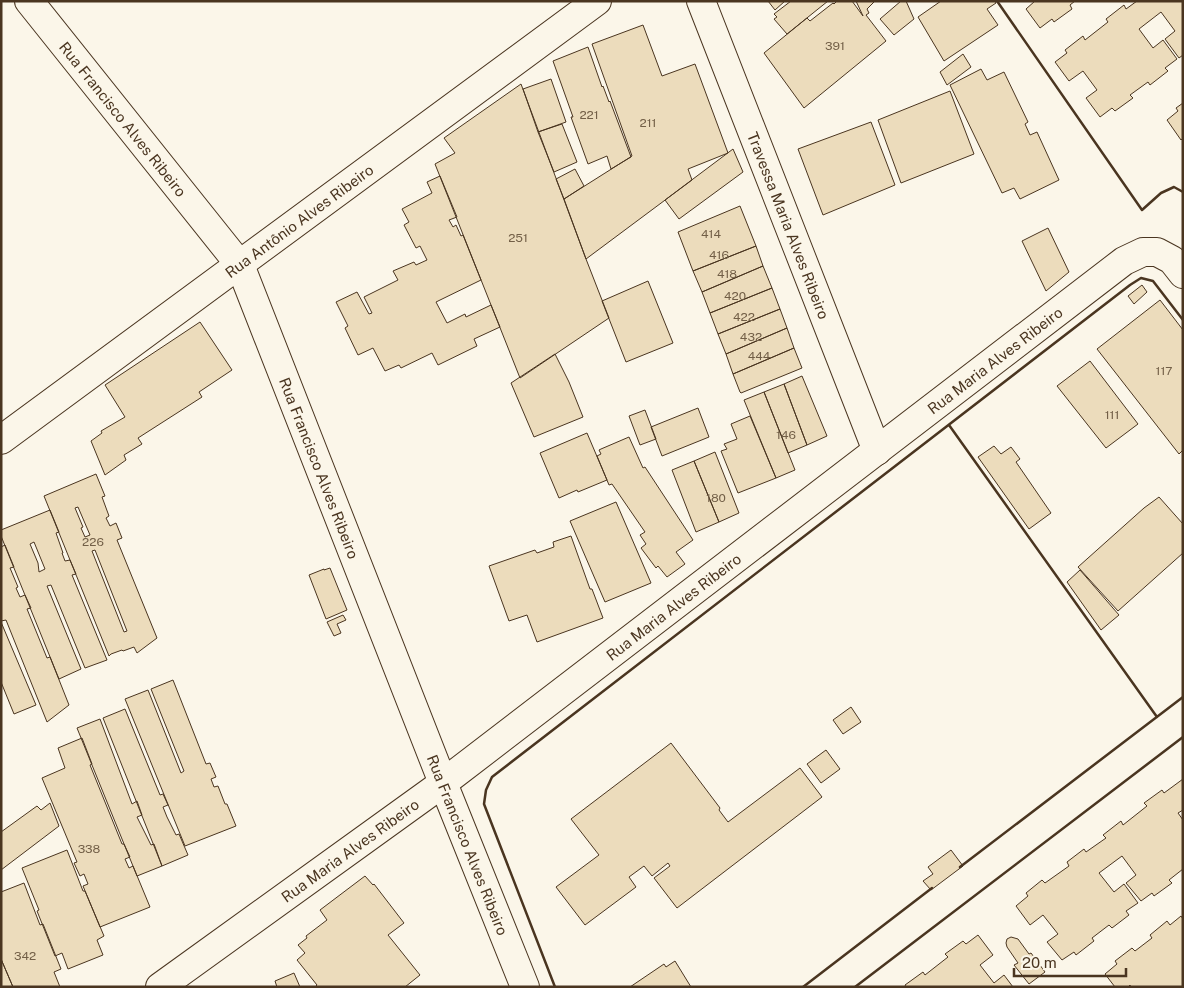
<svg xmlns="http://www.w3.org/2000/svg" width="1184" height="988" viewBox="0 0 1184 988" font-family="'Public Sans',sans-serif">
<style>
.building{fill:#ecdcbc;stroke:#4a3520;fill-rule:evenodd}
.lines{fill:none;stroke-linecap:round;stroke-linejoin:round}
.street-casing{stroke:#4a3520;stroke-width:30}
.street{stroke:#fbf6e9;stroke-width:28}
.wall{stroke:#4a3520;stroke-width:2.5}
.labels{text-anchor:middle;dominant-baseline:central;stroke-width:4;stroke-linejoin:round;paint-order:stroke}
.number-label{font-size:12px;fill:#725f47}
.street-label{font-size:15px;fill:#4a3520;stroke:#fbf6e9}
</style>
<rect width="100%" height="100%" fill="#fbf6e9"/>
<path class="building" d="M768 1H785L775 10Z
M791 1H828L787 34 774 19 777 17 774 14Z
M837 1H852L863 16 856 1H875L867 9 869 13 866 15 886 41 804 108 764 53 807 18 810 21 833 3 834 4Z
M901 1H906L914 19 894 35 880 19Z
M941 1H995L996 3 987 9 998 25 944 61 918 17Z
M1035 1H1075L1070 5 1072 9 1054 22 1052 19 1040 28 1026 9Z
M1137 1H1183V55L1179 58 1165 39 1175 31 1161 12 1139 29 1153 48 1163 40 1177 59 1165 68 1168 71 1150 85 1148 82 1130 95 1133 98 1115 111 1112 108 1100 117 1086 98 1097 90 1083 71 1069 81 1055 62 1067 53 1065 50 1083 36 1085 40 1108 22 1106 19 1124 5 1126 9Z
M643 25 662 76 695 64 728 153 688 169 692 180 586 259 564 199 632 156 592 44Z
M588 47 602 87 603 86 609 102 610 101 631 157 611 169 607 156 588 164 571 117H573L553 61Z
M963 54 971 67 947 85 940 72Z
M981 69 987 80 1004 72 1028 122 1025 124 1030 135 1037 132 1059 180 1020 199 1014 188 1002 193 950 85Z
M551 79 566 122 538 132 523 89Z
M521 84 586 259 609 318 520 378 435 164 455 153 444 138Z
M950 91 974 154 901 183 878 120Z
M1183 103V138L1181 140 1167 120 1178 111 1176 108Z
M871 122 895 185 823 215 798 149Z
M562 124 577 162 554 172 538 132Z
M733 149 743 172 679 219 665 200Z
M575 169 584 186 564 199 556 179Z
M440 176 457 217 449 220 453 227 456 225 461 236 463 235 481 280 436 302 447 323 465 314 466 317 491 305 500 327 474 339 477 346 438 365 432 353 401 368 399 365 385 371 373 348 358 355 345 328 348 326 336 302 357 292 369 314 372 313 364 297 398 280 393 271 414 262 416 265 427 260 420 246 416 248 404 225 409 222 402 209 432 193 427 182Z
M740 206 756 246 693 271 678 232Z
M1048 228 1069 272 1046 291 1022 241Z
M756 246 763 266 702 292 693 271Z
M763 266 772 288 710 313 702 292Z
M648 281 673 343 626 362 602 301Z
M1142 285 1147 292 1134 304 1128 296Z
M772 288 780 309 718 334 710 313Z
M1160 300 1183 330V450L1179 454 1097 349Z
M780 309 787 328 726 354 718 334Z
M200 322 232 370 199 392 202 397 138 438 142 444 124 455 126 460 105 475 91 441 102 433 101 431 125 417 105 385Z
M787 328 794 348 733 374 726 354Z
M794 348 802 368 741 393 740 392 733 374Z
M555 354 569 382 583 417 534 437 511 383Z
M1090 361 1138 424 1106 448 1057 386Z
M802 376 827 436 807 445 784 384Z
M784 384 807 445 788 453 764 392Z
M764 392 795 470 776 478 744 400Z
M698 408 709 437 662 456 651 427Z
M645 410 656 439 640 445 629 416Z
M750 416 776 478 738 493 721 451 727 449 724 444 737 439 731 424Z
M587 433 607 480 578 492 577 490 559 498 540 453Z
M629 437 643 468 645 467 693 540 676 552 685 564 667 577 658 566 656 568 641 548 646 544 640 535 645 532 612 484 609 485 597 456 601 454 599 450 601 449Z
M994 446 1001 454 1011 447 1020 459 1016 462 1051 513 1029 529 978 457Z
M715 452 739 513 719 522 694 461Z
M694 461 719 522 696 532 672 470Z
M96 474 105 496 102 497 109 516 106 518 110 526 116 523 122 538 117 540 157 638 137 653 134 647 123 651 122 650 111 654 109 656 44 496ZM78 507 90 535 85 537 81 528 83 527 75 508ZM95 550 127 631 124 632 92 551Z
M1159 497 1183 524V553L1118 611 1078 567 1144 508Z
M616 502 651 583 605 602 570 521Z
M50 510 59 532 56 533 63 553H62L65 561 70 560 76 574 72 575 107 660 85 668 51 585 47 586 81 669 59 679 1 536V530ZM34 542 45 569 39 572 38 563 30 544Z
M571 536 590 589H592L603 618 537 642 527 615 509 621 489 566 535 550 537 553 554 547 553 542Z
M5 545 14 567 10 568 18 587 16 588 20 597 25 595 31 608 27 609 47 658 50 657 69 705 47 722 6 620 1 621V547Z
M330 568 347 610 326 619 309 575 324 569V570Z
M1080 570 1119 615 1101 630 1067 582Z
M343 615 346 620 337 624 341 633 334 636 327 622Z
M1 622 36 705 14 714 1 682Z
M173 680 206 764 210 763 216 777 211 779 214 787 218 786 225 804H227L236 826 185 846 125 699 148 690 181 773 184 771 151 689Z
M851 707 861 722 843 734 833 720Z
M125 709 160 795 163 794 168 805 163 807 167 817 176 835 179 834 188 855 162 866 103 718Z
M100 719 132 804 137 801 142 815 137 817 151 845 154 844 162 866 137 876 77 728Z
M82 738 92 764 90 765 122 844H124L130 857 125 859 129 868 133 866 150 907 100 927 83 886 88 884 84 874 80 876 74 863 77 862 42 778 65 768 58 748Z
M671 743 720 808 719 810 728 822 800 768 822 797 677 908 654 878 670 866 668 863 652 876 644 866 629 877 636 887 585 925 556 887 599 855 571 819Z
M826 750 840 769 821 783 807 764Z
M1183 779V810L1178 813 1183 820V869L1169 880 1172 883 1154 896 1152 893 1141 901 1126 883 1136 875 1122 856 1099 873 1114 892 1124 884 1138 903 1126 911 1129 915 1112 928 1109 925 1092 938 1094 941 1076 955 1074 952 1062 960 1047 942 1058 934 1043 915 1030 925 1016 906 1028 896 1026 893 1042 880 1045 883 1069 866 1067 862 1084 849 1086 852 1106 838 1103 835 1121 821 1123 825 1147 806 1144 803 1162 790 1164 793Z
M50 803 59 826 1 870V832L37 806 41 810Z
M67 850 83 891H85L104 936 97 940 103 955 68 969 62 953 55 956 37 911 39 910 22 868Z
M951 850 963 866 931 890 923 881 933 874 928 867Z
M365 876 373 885 374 884 404 923 388 935 420 975 405 987H315L317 985 297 960 305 953 298 945 307 938 306 936 327 920 320 910Z
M24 883 40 925 43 924 61 969 54 972 60 987H13L1 959V892Z
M1181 916 1183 919V987H1131L1130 985 1128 987H1115L1105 974 1117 964 1115 961 1132 948 1135 951 1152 938 1150 935 1167 921 1170 925Z
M978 935 993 955 980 965 994 983 1004 975 1013 987H906L905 985 923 972 925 975 948 957 945 954 963 941 966 944Z
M1011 937 1018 939 1029 954 1031 953 1045 972 1029 984 1014 965 1018 963 1007 947 1006 943 1007 939Z
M1 959 13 987H1Z
M675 961 691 987H630L664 964 666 967Z
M294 973 300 987H277L275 981Z"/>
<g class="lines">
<defs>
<g id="street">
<path id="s1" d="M29 1 240 265 443 783 525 987"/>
<path id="s2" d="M701 1 877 451"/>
<path id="s3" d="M1 440 597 1"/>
<path id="s4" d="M160 987 443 783 1124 261 1143 252H1157L1172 260 1183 274"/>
</g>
</defs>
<use href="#street" class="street-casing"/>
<use href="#street" class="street"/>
<path class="wall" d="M997 1 1142 210 1161 193 1174 187 1183 192
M949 425 1157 717
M960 867 1183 697
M555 987 484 804 486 790 492 777 1130 285 1141 278 1153 281 1183 320
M803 987 932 888
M855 987 1183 737"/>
</g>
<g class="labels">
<g class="number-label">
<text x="835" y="46">391</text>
<text x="589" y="115">221</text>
<text x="648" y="123">211</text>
<text x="711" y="234">414</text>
<text x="518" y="238">251</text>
<text x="719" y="255">416</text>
<text x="727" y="274">418</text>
<text x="735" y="296">420</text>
<text x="744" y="317">422</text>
<text x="751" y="337">432</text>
<text x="759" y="356">444</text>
<text x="1164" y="371">117</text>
<text x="1112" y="415">111</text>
<text x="786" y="435">146</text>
<text x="716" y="498">180</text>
<text x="93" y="542">226</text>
<text x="89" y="849">338</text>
<text x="25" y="956">342</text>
</g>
<g class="street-label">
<text stroke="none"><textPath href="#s1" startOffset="151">Rua Francisco Alves Ribeiro</textPath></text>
<text stroke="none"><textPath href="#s3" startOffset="370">Rua Antônio Alves Ribeiro</textPath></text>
<text stroke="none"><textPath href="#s2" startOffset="241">Travessa Maria Alves Ribeiro</textPath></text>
<text stroke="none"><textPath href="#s4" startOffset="1044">Rua Maria Alves Ribeiro</textPath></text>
<text stroke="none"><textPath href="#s1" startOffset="556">Rua Francisco Alves Ribeiro</textPath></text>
<text stroke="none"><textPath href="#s4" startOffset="639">Rua Maria Alves Ribeiro</textPath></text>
<text stroke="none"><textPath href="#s1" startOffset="961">Rua Francisco Alves Ribeiro</textPath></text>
<text stroke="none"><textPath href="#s4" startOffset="234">Rua Maria Alves Ribeiro</textPath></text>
</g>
</g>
<rect width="1184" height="988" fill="none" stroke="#4a3520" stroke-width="5"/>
<path d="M1014 968v8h112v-8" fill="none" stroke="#4a3520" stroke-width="2.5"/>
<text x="1022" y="968" font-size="15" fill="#4a3520" stroke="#fbf6e9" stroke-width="4" paint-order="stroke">20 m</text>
</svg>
